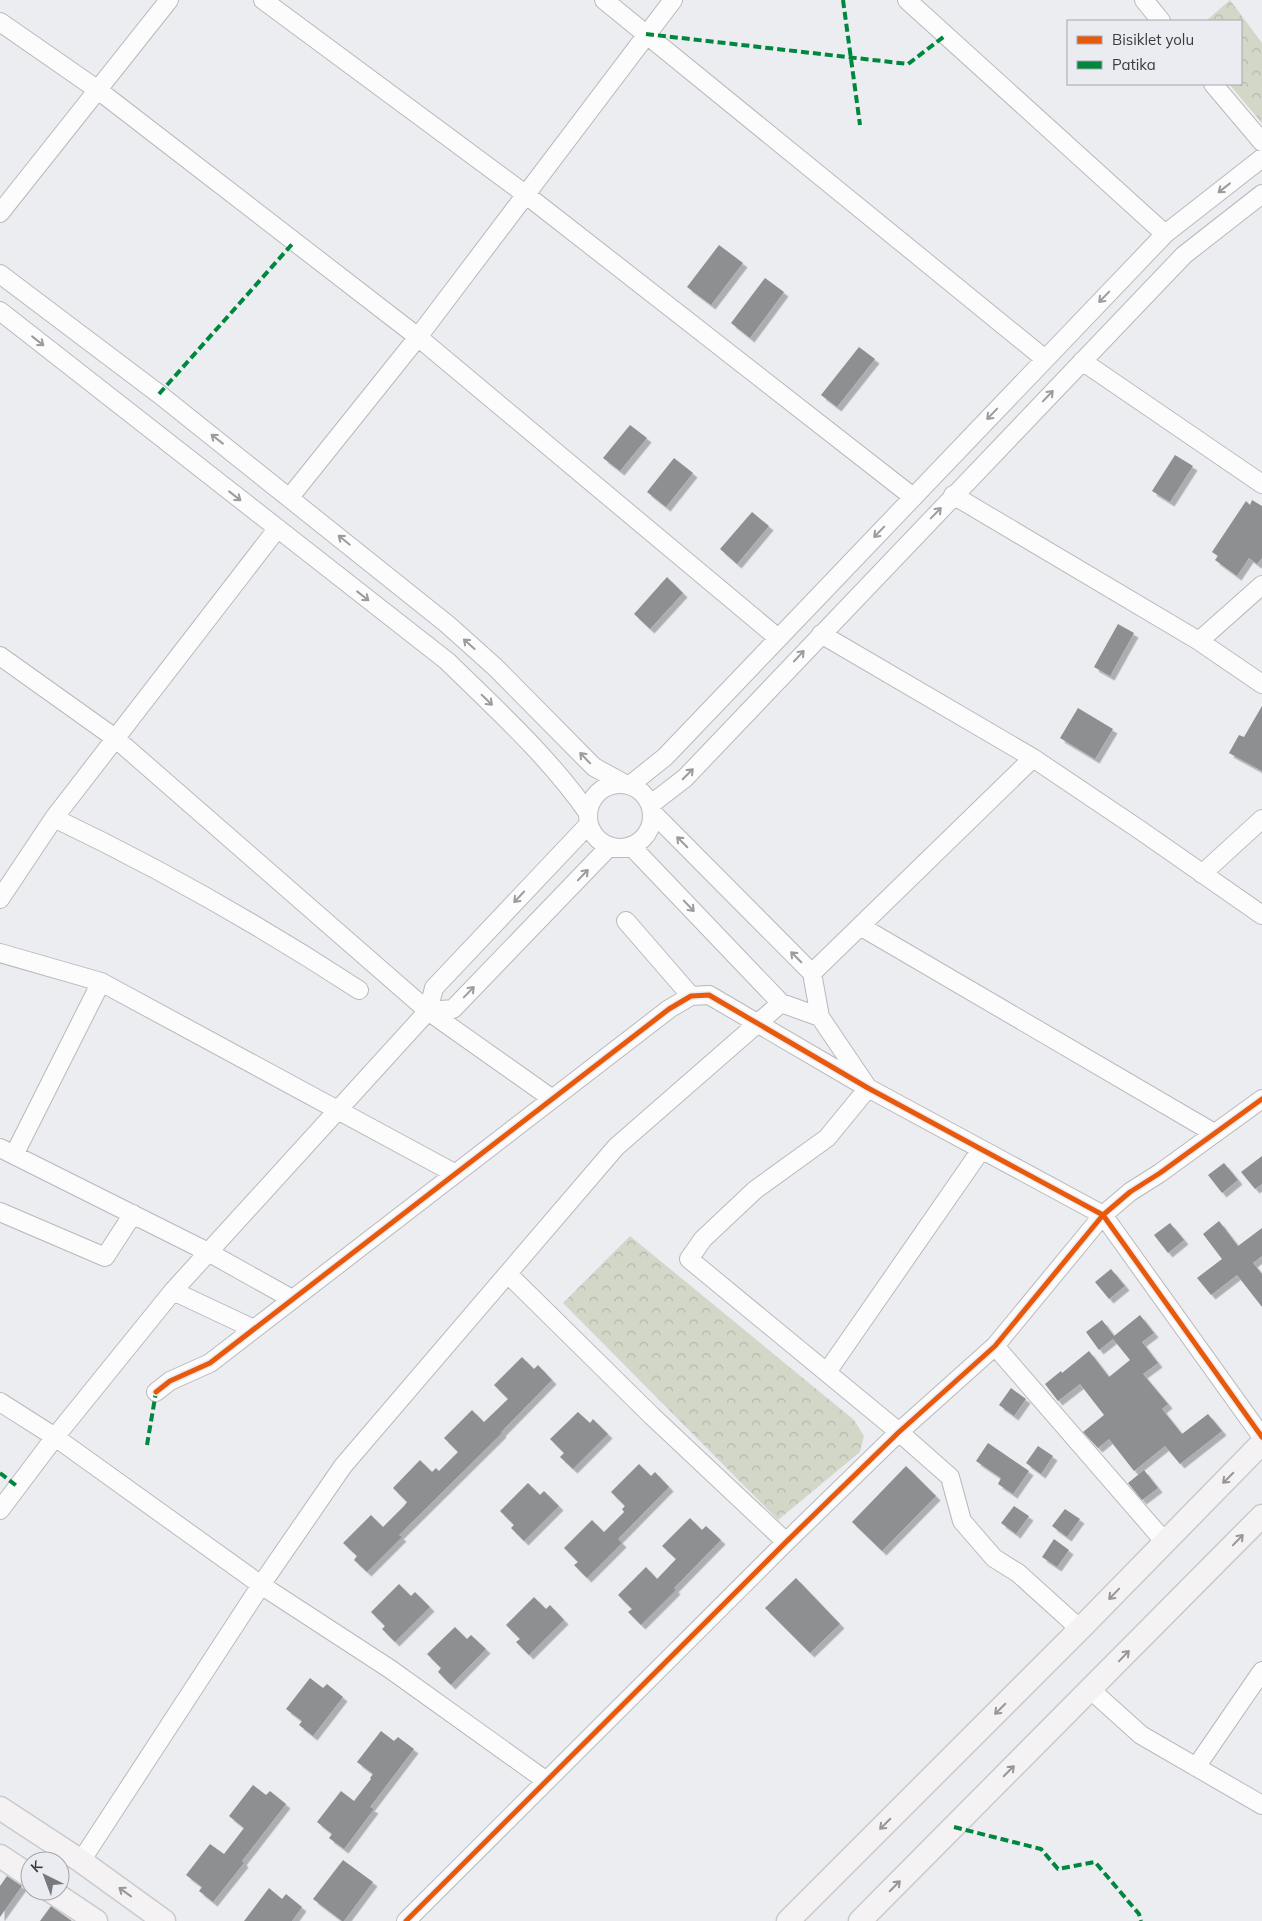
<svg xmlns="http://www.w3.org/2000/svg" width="1262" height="1921" viewBox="0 0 1262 1921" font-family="Mulish,sans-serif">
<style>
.park{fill:url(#park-crowns)}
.building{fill:#8e8f91;filter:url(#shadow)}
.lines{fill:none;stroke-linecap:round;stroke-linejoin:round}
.minor-casing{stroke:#b9b9bc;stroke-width:20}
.major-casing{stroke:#c9cacc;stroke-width:25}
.minor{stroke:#fcfcfd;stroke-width:18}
.major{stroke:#f5f2f4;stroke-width:22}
.quiet{stroke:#00873e;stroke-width:4;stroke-dasharray:8 4;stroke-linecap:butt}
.cycleway-casing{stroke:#ebecf2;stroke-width:8}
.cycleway{stroke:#e8590c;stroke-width:5}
.oneway{stroke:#9c9c9d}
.oneway2{stroke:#989698}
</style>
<defs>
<pattern id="park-crowns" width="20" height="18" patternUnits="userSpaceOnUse" patternTransform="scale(1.25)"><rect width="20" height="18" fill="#d2d7c8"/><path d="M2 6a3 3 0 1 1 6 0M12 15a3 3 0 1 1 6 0" fill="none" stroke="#b5b9ad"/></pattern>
<filter id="shadow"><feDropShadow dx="4.5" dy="4.5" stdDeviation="0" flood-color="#0004"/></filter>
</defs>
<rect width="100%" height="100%" fill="#ecedf1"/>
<path class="park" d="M1230 0 1262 43V123L1229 84H1241V21H1206Z
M630 1236 854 1420 864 1436 860 1452 778 1520 563 1303Z"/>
<path class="building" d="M719 245 743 263 711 305 687 287Z
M765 278 784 292 750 338 731 323Z
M859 347 875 359 837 407 821 395Z
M630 425 647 438 620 471 603 458Z
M1175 455 1193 466 1170 502 1152 491Z
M674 458 693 473 666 507 647 492Z
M1252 500 1262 506V558L1257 564 1249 558 1237 576 1215 560 1218 556 1212 552 1246 501 1250 505Z
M752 512 769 526 737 564 720 549Z
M667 577 683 593 650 629 634 614Z
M1118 624 1134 633 1110 676 1094 667Z
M1262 706V771L1229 753 1239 735 1244 737Z
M1078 708 1113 729 1095 759 1060 738Z
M1262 1156V1184L1255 1189 1241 1172Z
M1224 1163 1238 1180 1222 1193 1208 1175Z
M1219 1221 1238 1246 1262 1228V1256L1253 1263 1262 1274V1307L1237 1275 1211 1295 1197 1278 1222 1259 1203 1234Z
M1170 1223 1184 1240 1168 1253 1154 1235Z
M1111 1269 1125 1286 1109 1299 1095 1282Z
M1140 1315 1154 1333 1142 1342 1158 1363 1143 1374 1168 1404 1162 1409 1182 1434 1208 1414 1222 1431 1180 1464 1165 1446 1134 1471 1109 1439 1098 1448 1083 1432 1104 1415 1080 1384 1058 1401 1045 1384 1061 1371 1062 1373 1089 1351 1109 1377 1130 1360 1113 1339 1099 1350 1086 1332 1102 1320 1114 1336Z
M522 1357 534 1369 538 1365 552 1380 501 1432 502 1433 399 1535 402 1537 367 1572 354 1560 357 1556 343 1543 371 1515 383 1527 404 1506 407 1502 393 1488 420 1460 432 1472 436 1468 439 1471 458 1452 444 1438 472 1410 484 1422 508 1399 494 1385Z
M1011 1388 1026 1399 1014 1416 999 1405Z
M578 1412 590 1423 593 1419 608 1434 573 1469 560 1457 564 1453 550 1439Z
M988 1443 1029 1471 1013 1494 998 1484 1001 1478 976 1461Z
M1038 1446 1053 1456 1041 1474 1026 1463Z
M639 1464 651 1476 655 1472 669 1487 618 1539 622 1543 587 1578 574 1565 578 1562 564 1548 592 1520 604 1532 624 1512 622 1509 625 1506 611 1492Z
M906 1466 936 1496 882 1551 852 1522Z
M1144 1470 1158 1488 1142 1500 1128 1483Z
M528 1483 540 1495 544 1491 559 1506 524 1541 511 1528 514 1525 500 1511Z
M1014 1506 1029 1516 1016 1534 1001 1523Z
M1065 1509 1080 1519 1067 1537 1052 1526Z
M690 1518 702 1530 706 1526 721 1540 674 1588 676 1590 641 1625 628 1612 632 1609 618 1595 646 1567 657 1579 676 1559 662 1546Z
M1054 1539 1069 1550 1057 1567 1042 1557Z
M796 1578 840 1624 810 1653 765 1608Z
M399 1584 411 1596 415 1592 430 1607 395 1642 382 1629 385 1626 371 1612Z
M534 1597 546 1609 550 1605 564 1620 529 1655 516 1642 520 1639 506 1625Z
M455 1627 467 1639 471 1635 486 1649 451 1685 438 1672 441 1668 427 1654Z
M310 1678 323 1688 327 1684 343 1697 313 1736 299 1725 302 1721 286 1709Z
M381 1731 394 1741 398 1737 414 1749 370 1807 374 1809 344 1849 329 1838 332 1834 317 1822 341 1791 354 1801 371 1779 370 1778 373 1774 357 1762Z
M253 1785 266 1795 270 1791 286 1804 242 1861 244 1863 213 1902 199 1891 202 1887 186 1875 210 1844 224 1854 244 1828 229 1816Z
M343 1860 373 1882 344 1921H342L313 1899Z
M7 1876 22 1886 0 1917V1886Z
M269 1888 282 1899 286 1894 302 1907 292 1921H244Z
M51 1906 72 1921H40Z"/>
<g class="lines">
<defs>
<path id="minor" d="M263 0 525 194 913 497
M604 0 1045 359
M907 0 1165 234
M1144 0 1161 21
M0 22 98 90 418 337 778 638
M1213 84 1262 142
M0 213 169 0
M0 274 159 394 447 624 495 667 594 767 625 784
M0 311 447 661C495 708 550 758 588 813
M1082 361 1262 484
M953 495 1199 641 1262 684
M290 497 418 337 673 0
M821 634 1033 758 1140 830 1262 915
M1199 641 1262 585
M0 656 115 738 428 1011 551 1098
M588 816a32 32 0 1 1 64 0a32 32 0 1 1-64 0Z
M630 785 665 757 1165 234 1262 158
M650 805 685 778 1184 255 1262 194
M652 812 812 973 820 1017 868 1088 827 1138 755 1190 703 1239 689 1259 899 1432 950 1477 962 1521 994 1558 1018 1573 1080 1629
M54 818C159 868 261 926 359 990
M631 846 781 1003 820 1017
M1202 874 1262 819
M0 899 54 818 277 529
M626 921 691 996
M860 926 1214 1133
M0 953 101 982 454 1173
M812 973 1033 758
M428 1011 453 1009 610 846
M0 1148 208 1252 292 1299
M14 1155 101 982
M0 1212 105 1257 133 1214
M508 1274 652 1416 786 1542
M173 1291 254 1329
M995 1346 1164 1541
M827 1372 981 1150
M156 1392 170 1381 210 1363 669 1009 691 996 709 995 868 1088 1103 1215 1130 1192 1160 1173 1262 1099
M0 1402 55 1437 261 1585 390 1669 545 1780
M0 1510 55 1437 173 1291 428 1011 434 988 589 824
M1091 1690 1141 1735 1262 1805
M1196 1767 1262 1671
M81 1861 261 1585 343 1466 616 1147 781 1003
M406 1921 786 1542 899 1432 995 1346 1103 1215 1262 1437"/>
<path id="major" d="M0 1808 81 1861 164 1921
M0 1856 30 1876
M51 1891 96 1921
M788 1921 1080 1629 1262 1443
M860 1921 1262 1516"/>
</defs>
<use href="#minor" class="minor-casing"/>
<use href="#major" class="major-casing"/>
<use href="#minor" class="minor"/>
<use href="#major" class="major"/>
<path class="quiet" d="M843 0 860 125
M646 34 908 64 946 35
M159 394 294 242
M147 1445 156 1392
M0 1473 18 1487
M954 1827 1041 1849 1058 1869 1095 1862 1139 1914 1141 1921"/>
<defs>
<path id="cycleway" d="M156 1392 170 1381 210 1363 669 1009 691 996 709 995 868 1088 1103 1215 1130 1192 1160 1173 1262 1099
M406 1921 786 1542 899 1432 995 1346 1103 1215 1262 1437"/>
</defs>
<use href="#cycleway" class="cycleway-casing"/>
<use href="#cycleway" class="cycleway"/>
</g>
<defs><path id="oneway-shaft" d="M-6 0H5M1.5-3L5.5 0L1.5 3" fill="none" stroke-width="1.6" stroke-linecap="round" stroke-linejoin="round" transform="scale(1.25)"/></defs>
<g class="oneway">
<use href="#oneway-shaft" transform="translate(1224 188) rotate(142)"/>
<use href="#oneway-shaft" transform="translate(1104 297) rotate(134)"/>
<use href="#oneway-shaft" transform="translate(38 341) rotate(38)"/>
<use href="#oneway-shaft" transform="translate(1048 396) rotate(-46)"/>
<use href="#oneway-shaft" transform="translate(992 414) rotate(134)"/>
<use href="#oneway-shaft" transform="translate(217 439) rotate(-142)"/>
<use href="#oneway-shaft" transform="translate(235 496) rotate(38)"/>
<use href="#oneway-shaft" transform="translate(936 513) rotate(-46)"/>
<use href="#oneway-shaft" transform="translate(879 532) rotate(134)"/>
<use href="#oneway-shaft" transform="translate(344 540) rotate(-141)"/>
<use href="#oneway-shaft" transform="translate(363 596) rotate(38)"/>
<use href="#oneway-shaft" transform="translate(469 644) rotate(-138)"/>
<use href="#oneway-shaft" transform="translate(799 656) rotate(-47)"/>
<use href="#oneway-shaft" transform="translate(487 700) rotate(44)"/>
<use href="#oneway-shaft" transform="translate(585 758) rotate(-134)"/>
<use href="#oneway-shaft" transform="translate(688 774) rotate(-45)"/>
<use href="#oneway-shaft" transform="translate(682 842) rotate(-135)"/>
<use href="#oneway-shaft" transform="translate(583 875) rotate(-46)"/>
<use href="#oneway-shaft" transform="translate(519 897) rotate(133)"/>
<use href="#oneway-shaft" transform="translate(689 906) rotate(46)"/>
<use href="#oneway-shaft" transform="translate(796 957) rotate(-135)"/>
<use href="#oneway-shaft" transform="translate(469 992) rotate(-46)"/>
</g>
<g class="oneway2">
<use href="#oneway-shaft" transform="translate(1228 1478) rotate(135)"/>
<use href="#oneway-shaft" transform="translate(1238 1540) rotate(-46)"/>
<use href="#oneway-shaft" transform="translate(1114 1594) rotate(134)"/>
<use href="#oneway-shaft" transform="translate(1124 1656) rotate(-46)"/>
<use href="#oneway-shaft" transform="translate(1000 1709) rotate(135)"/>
<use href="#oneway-shaft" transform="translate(1009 1771) rotate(-45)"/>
<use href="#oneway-shaft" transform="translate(885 1824) rotate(135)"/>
<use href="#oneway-shaft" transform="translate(895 1886) rotate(-45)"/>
<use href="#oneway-shaft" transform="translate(125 1892) rotate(-144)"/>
</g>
<rect x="1067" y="20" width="175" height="65" fill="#ebecf2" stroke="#a5a5aa"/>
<rect x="1077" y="36" width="25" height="8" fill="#e8590c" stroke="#a5a5aa"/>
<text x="1112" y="45" font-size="15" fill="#3b3b3d">Bisiklet yolu</text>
<rect x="1077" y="61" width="25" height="8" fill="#00873e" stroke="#a5a5aa"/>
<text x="1112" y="70" font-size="15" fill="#3b3b3d">Patika</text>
<g transform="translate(45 1876) rotate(318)"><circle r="24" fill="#ebecf2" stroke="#a5a5aa"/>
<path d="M0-4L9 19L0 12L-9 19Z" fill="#79797c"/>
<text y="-8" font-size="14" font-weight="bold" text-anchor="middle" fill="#3b3b3d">K</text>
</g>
</svg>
